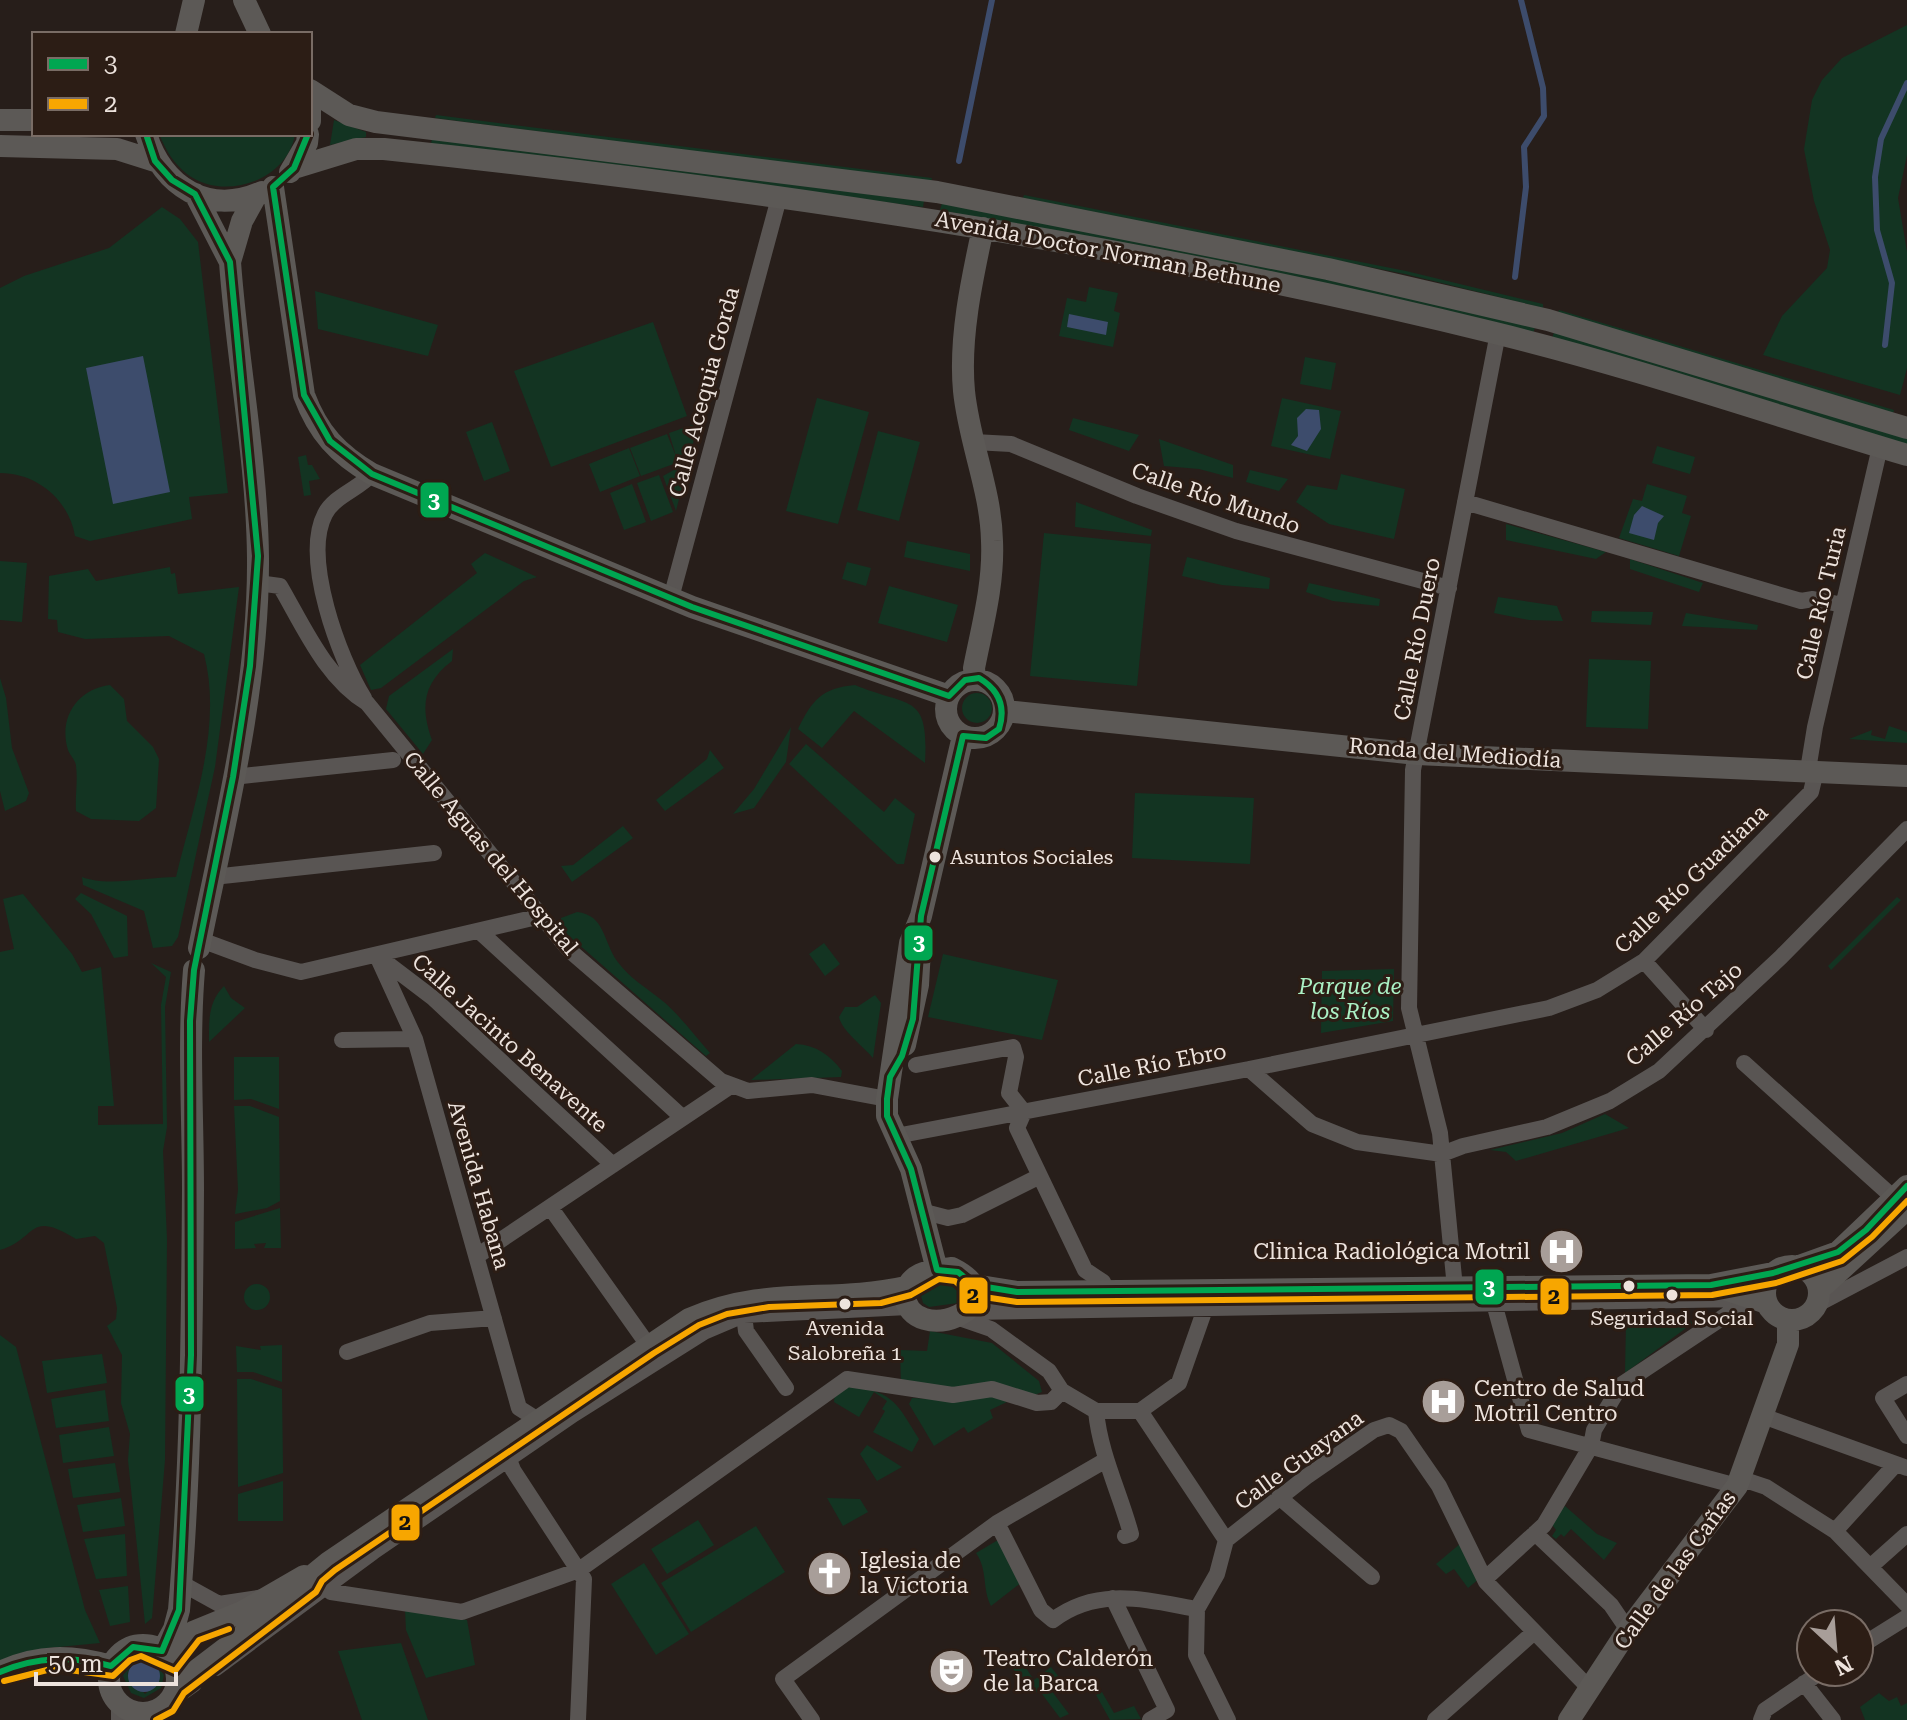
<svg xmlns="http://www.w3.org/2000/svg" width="1907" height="1720" viewBox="0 0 1907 1720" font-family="'Roboto Serif',serif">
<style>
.green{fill:#133422;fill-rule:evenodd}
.water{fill:#3d4c6c}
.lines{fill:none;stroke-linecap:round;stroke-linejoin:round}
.stream{stroke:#3d4c6c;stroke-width:6}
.street{stroke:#595553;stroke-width:16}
.secondary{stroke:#5c5956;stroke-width:22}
.bus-1-casing{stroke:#2c1d15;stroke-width:12}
.bus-2-casing{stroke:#2c1d15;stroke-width:12}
.bus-1{stroke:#00a651;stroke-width:6}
.bus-2{stroke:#f7a600;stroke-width:6}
.bus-dot{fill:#ede3dd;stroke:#2c1d15;stroke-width:3}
.labels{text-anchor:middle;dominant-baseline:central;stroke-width:6;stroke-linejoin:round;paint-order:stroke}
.bus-label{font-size:20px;fill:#ede3dd;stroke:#2c1d15}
.street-label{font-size:22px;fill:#ede3dd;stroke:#2c1d15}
.park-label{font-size:22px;font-style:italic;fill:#abf1c5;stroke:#2c1d15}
.poi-label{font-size:22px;fill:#ede3dd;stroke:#2c1d15;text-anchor:start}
.line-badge{stroke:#2c1d15;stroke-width:3}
.badge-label{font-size:22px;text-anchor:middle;font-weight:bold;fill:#fff}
.pale-badge-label{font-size:22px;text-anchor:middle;font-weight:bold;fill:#111}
</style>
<rect width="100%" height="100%" fill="#271e1a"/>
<path class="green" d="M1907 25V155L1898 198 1907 252V368L1900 395 1763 355 1782 316 1827 268 1830 250 1814 201 1804 149 1812 100 1822 80 1842 58Z
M436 115 932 178 931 182 435 118Z
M334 120 366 132V137L330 145Z
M159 134H295C288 181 223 202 187 174 173 163 166 150 159 134Z
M432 139 924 201 923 207 431 144Z
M1024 195 1406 271 1543 304V308L1405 274 1023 198Z
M942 203 1391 292 1535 327 1533 334 1238 269 940 210Z
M162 207 180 219 198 242 228 493 189 497 192 519 90 541 75 536C69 500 37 473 0 473V288L24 276 109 248Z
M1089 287 1118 293 1114 311 1120 313 1113 347 1059 336 1067 298 1086 302Z
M315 291 438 325 428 356 318 329Z
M1559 310 1894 410 1893 413 1558 313Z
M653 322 687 416 551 467 514 371Z
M1554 332 1907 438V447L1552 339Z
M1305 357 1336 363 1331 390 1300 384Z
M817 398 869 412 838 524 786 511Z
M1282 398 1341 411 1330 459 1271 446Z
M1073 418 1139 435 1129 451 1069 430Z
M492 422 510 471 484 481 466 432Z
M698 423 676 511 663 476 681 466 679 462 641 476 630 448 667 434 677 459 669 433Z
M878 431 920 442 899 521 857 510Z
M1159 439 1233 465V478L1199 469 1164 466Z
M1657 446 1695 457 1690 474 1652 463Z
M629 448 640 476 600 492 589 464Z
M306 455 308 465H312L320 479 309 481 311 495 304 496 298 457Z
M1250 470 1288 479 1279 491 1246 482Z
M1341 474 1405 489 1394 539 1329 524 1296 502 1307 485 1337 490Z
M659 475 673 512 651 521 637 483Z
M632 484 646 522 624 530 610 493Z
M1647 484 1687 496 1682 513 1691 516 1679 556 1619 538 1633 499 1642 501Z
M1076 502 1152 530 1151 536 1075 527Z
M1506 524 1606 552 1596 559 1506 540Z
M1044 533 1151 544 1137 686 1030 676Z
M907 541 970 554V571L904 557Z
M485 553 537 577 524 581 381 688 371 690 360 665 477 573 471 564Z
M1187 557 1270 578 1269 589 1222 585 1182 576Z
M1630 559 1703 583 1699 592 1630 569Z
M0 561 27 563 22 622 0 620Z
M847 562 871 568 866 586 842 579Z
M170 567 171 574 175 573 178 594 239 587 215 767 178 937 172 946 153 948 144 911 83 885 82 877C107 887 146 877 176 877 193 806 223 727 204 654L169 636 85 639 58 632 57 620 48 619 49 576 88 569 96 581Z
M1309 583 1380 599 1379 606 1333 601 1306 592Z
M889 586 958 605 947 642 878 623Z
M1498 597 1557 606 1563 621 1529 620 1494 613Z
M1592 611 1653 612 1651 625 1591 622Z
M1686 613 1758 625 1757 630 1682 626Z
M453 649 452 661C423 683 420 707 432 740L423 754 386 709 389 696Z
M1589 659 1651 661 1648 729 1586 727Z
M0 678 6 698 12 748 29 793 26 801 5 811 0 791Z
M110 685 124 699 127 721 153 747 159 759 156 808 139 821 91 819 76 811C75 797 78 780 76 766 76 761 70 755 68 750 58 717 78 689 110 685Z
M855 685C910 708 929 692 925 763L854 711 822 748 798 729C812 700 822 688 855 685Z
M962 708a15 15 0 1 1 30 0a15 15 0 1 1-30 0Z
M1889 726 1907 732V743L1849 739 1872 730 1871 735 1885 739Z
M791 727 786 762 754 808 733 814 754 789Z
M806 744 884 812 895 798 915 814 904 864H897L789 764Z
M710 750 724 768 665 811 656 800 707 759Z
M1135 793 1254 798 1250 864 1132 858Z
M623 826 633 838 572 882 561 866 573 865Z
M81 893 127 916 128 956 114 958 91 914 75 899Z
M23 894 72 954 82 972 101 967 114 1106H98V1125L163 1124 161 1005 166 977 151 963 171 972 165 1007 167 1127 163 1151 167 1239 165 1460 152 1618 145 1624 128 1460 130 1434 121 1403 122 1355 107 1326 116 1319 117 1308 104 1243 95 1236 76 1239C27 1209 38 1239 0 1250V952L14 949 3 899Z
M1897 897 1901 900 1831 970 1828 966Z
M577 912C605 915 603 941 617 961 630 979 647 988 664 1002 681 1017 695 1036 710 1053L706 1056 560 928 561 918Z
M824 943 840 964 825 976 809 954Z
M943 954 1058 980 1042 1040 928 1017Z
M1394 969 1393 1021 1321 1033 1322 971Z
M224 986 231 998 245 1008 209 1042C209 1021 208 1002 224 986Z
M875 995 881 1003 873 1058C863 1046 842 1031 839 1017L845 1007H857Z
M796 1044C816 1045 830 1055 842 1071L841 1077 751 1080Z
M234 1057H279V1109L251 1099 234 1100Z
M234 1106H250L279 1117 280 1201 267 1208 235 1214 238 1190Z
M1605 1114 1629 1128 1516 1161 1506 1152 1490 1150 1562 1133Z
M280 1208 281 1248H264L266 1243 254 1244 256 1248 235 1249V1222Z
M953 1282 963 1292 958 1303 929 1307 923 1303 920 1292 926 1284Z
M244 1297a13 13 0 1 1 26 0a13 13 0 1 1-26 0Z
M1626 1322 1690 1321 1693 1323 1625 1373Z
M930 1331 992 1343 1039 1381 1042 1392 1032 1396 901 1384 900 1350 927 1351Z
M0 1335 16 1347 85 1610 100 1643 48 1648 0 1662Z
M282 1345V1382L253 1372H237L236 1346 261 1350 260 1346Z
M102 1354 107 1383 47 1393 42 1361Z
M237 1379H251L282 1389 283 1467V1473L238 1487Z
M852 1386C895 1393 897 1404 919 1439L912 1452 873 1432 885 1411 882 1409 887 1401 874 1392 859 1417 834 1402 835 1391Z
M105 1390 109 1421 56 1428 51 1399Z
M991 1396 1007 1402 990 1410 993 1418 968 1433 964 1427 934 1446 909 1404 912 1398 954 1400Z
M109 1427 114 1456 63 1463 59 1435Z
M867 1445 902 1467 877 1481 860 1454Z
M115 1463 120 1492 73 1498 68 1469Z
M283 1481V1521H238V1494Z
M121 1498 125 1526 83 1532 77 1505Z
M827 1498 860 1499 868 1512 843 1526Z
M1565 1506 1597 1534 1617 1543 1604 1560 1571 1529 1564 1537 1561 1534 1556 1539 1552 1536 1556 1530 1551 1523Z
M698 1520 714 1545 667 1574 651 1549Z
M756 1526 785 1572 691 1632 661 1583Z
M125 1534 127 1576 96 1579 84 1539Z
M998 1540 1022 1582 991 1606C982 1589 988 1570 976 1553Z
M1461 1543 1480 1578 1468 1588 1454 1569 1446 1574 1436 1564Z
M644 1563 689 1634 656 1655 611 1584Z
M128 1586 130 1622 110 1626 99 1590Z
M405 1610 467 1620 475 1665 426 1678 406 1630Z
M401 1643 428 1720H362L338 1651Z
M1028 1651 1035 1661 1026 1668 1034 1680 1051 1667 1059 1677 1048 1686 1069 1714 1060 1718 1039 1690 1033 1694 1010 1665Z
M140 1657 153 1659 164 1675 161 1688 144 1698 131 1693 123 1676 128 1663ZM145 1658 157 1683 145 1694 127 1673 132 1671 130 1667Z
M1102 1692 1114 1713 1134 1706 1141 1719 1110 1720 1096 1695Z
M1879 1693 1889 1701 1897 1697 1901 1706 1907 1703V1720H1865L1860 1707Z"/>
<path class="water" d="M1069 314 1108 322 1106 335 1067 327Z
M143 356 170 492 113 504 86 368Z
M1306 409 1319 410 1321 429 1307 451 1291 445 1298 436 1297 418Z
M1642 506 1664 516 1658 523 1654 540 1629 533 1634 515Z
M128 1676a16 16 0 1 1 32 0a16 16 0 1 1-32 0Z"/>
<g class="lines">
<path class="stream" d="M959 161 992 0
M1515 277 1526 187 1524 147 1544 116 1543 88 1521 0
M1885 345 1892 283 1877 230 1875 177 1881 139 1907 83"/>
<path class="street" d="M974 442 1011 444 1137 496 1236 531 1449 588
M1465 502 1801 601 1813 599 1843 605
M258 583 280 586C304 627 325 677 367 703L569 950 721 1081 748 1091 812 1085 887 1099
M671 598 779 198
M364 698C339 658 302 558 325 514 334 496 359 489 372 474
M1808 770 1815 727 1880 447
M233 777 393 760
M213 877 434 853
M479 931 683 1118
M201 940 255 960 301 972 541 916
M377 956 415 1039 519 1408 538 1420
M379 957 433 998 613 1165
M1644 961 1706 1030
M342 1040 415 1039
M1744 1063 1895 1199
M916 1065 1013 1047 1016 1057 1009 1093 1024 1112 1017 1128 1085 1270 1103 1282 1107 1291
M1249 1069 1549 1008 1597 990 1644 961 1811 792 1816 771
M896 1136 1249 1069 1312 1124 1357 1142 1442 1154 1463 1146 1547 1127 1610 1101 1659 1071 1781 957 1907 829
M550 1207 648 1345
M921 1211 948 1218 962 1215 1040 1176
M477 1256 729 1087
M1455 1288 1440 1133 1409 1008 1413 770 1498 333
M1492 1296 1529 1430 1737 1486 1748 1481 1766 1487 1835 1531 1907 1605
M1816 1305 1907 1257
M968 1312 1742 1299
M744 1315 746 1331 786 1388
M959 1318 991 1329 1049 1371 1062 1391 1096 1411H1140L1226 1540 1217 1574 1197 1609 1196 1655 1228 1720
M347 1352 430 1323 494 1318
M1907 1384 1883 1398 1907 1436
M1096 1411C1100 1454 1120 1493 1131 1534L1125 1536
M1140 1411 1179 1383 1206 1306 1213 1301
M1763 1416 1907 1468
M506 1452 513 1470 584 1579 578 1720
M1279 1497 1372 1577
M997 1523 1041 1610 1053 1620C1098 1586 1146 1600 1197 1609
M1835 1531 1895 1465
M1535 1533 1611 1605 1628 1630
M1226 1540 1306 1477 1374 1430 1389 1425 1401 1431 1439 1486 1486 1582 1591 1690
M1870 1567 1907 1534
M1486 1578 1544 1525 1591 1446 1594 1430 1621 1385 1746 1302
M320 1581 331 1592 462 1612 579 1570 847 1379 953 1395 992 1389 1037 1403 1051 1402 1062 1391
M181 1583 219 1604 264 1597
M1113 1598 1167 1710 1150 1720
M1859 1647 1907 1617
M216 1668 373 1552 574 1414 704 1332 744 1315 908 1307
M1804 1683 1833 1720
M166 1704 194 1684
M157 1709 160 1720
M119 1720V1704
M812 1720 783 1679 997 1523 1106 1460
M1435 1720 1533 1633
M1761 1720 1765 1710 1821 1672"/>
<path class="secondary" d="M244 0 260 34
M186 34 194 0
M310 90 349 115 376 122 937 192 1328 269 1548 320 1907 428
M310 110V121
M0 120H34
M146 134C163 187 208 216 262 192
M0 146 117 149 155 161
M294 168 356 149H384C757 188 1130 243 1495 333 1634 367 1770 414 1907 455
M290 172 307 143 308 134
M273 187 304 395C318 433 338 454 372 474L692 607 949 696
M195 194 230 262
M975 679 974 668C982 627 994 584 992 541 991 490 969 442 964 391 959 338 972 279 983 228
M946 709a29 29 0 1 1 58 0a29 29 0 1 1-58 0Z
M1005 711 1417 754 1907 776
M199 948C225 821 259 688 258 558 257 459 237 360 230 262L242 221 257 194
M905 1045 918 985 920 949
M1765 1293a27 27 0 1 1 54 0a27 27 0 1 1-54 0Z
M1799 1266 1838 1252 1907 1186
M952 1268C1024 1304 911 1351 904 1294 912 1270 930 1271 952 1268Z
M937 1270 911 1169 887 1116V1099L910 943 921 916 963 736
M974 1285 1017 1292 1711 1285 1773 1273
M1712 1285 1767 1303
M1819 1290 1907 1209
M109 1679a34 34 0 1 1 68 0a34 34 0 1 1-68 0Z
M162 1651 174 1629 179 1610C191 1471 192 1329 193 1190 193 1116 188 1043 194 970
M172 1661 193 1632 242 1612 304 1576
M0 1672C38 1654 72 1655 111 1666
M176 1686 310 1584 313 1575 329 1562 689 1319C767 1285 828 1304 906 1287
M1569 1720 1628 1630 1737 1486 1788 1344V1320"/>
<defs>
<path id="bus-1" d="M308 134 294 168 273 187 304 395 330 441 372 474 692 607 949 696 965 680 979 678C999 690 1006 707 999 729L986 738 963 736 921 916 913 1019 902 1056 890 1077 887 1099V1116L911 1169 937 1270 958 1272 974 1285 1017 1292 1711 1285 1773 1273 1838 1252 1866 1230 1907 1186
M0 1672C38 1656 72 1656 111 1666L133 1647 162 1651 179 1610 191 1355 190 1021 194 970 233 777 250 666 258 556 230 262 195 194 172 180 155 161 146 134"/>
<path id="bus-2" d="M4 1681 55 1668 113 1676 130 1660 141 1656 175 1671 199 1640 229 1629
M156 1720 173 1711 184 1693 316 1592 322 1581 335 1570 654 1353 699 1325 727 1314 769 1307 881 1303 911 1295 939 1279 955 1281 971 1295 1017 1302 1712 1295 1776 1283 1842 1261 1872 1237 1907 1201"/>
</defs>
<use href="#bus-1" class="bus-1-casing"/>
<use href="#bus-2" class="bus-2-casing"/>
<use href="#bus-1" class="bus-1"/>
<use href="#bus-2" class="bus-2"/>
</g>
<defs>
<symbol id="hospital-disc" viewBox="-11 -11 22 22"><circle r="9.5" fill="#a89e99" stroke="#2c1d15"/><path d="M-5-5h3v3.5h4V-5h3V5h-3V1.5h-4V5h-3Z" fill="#fff"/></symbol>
<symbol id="church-disc" viewBox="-11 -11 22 22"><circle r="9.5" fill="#a89e99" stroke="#2c1d15"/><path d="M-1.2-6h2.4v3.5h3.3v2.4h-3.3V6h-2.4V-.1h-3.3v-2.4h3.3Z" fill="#fff"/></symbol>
<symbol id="theatre-disc" viewBox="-11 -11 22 22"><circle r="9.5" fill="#a89e99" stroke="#2c1d15"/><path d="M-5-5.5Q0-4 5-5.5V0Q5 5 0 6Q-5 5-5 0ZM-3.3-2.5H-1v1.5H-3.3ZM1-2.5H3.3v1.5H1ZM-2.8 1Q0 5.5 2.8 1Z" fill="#fff"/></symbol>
</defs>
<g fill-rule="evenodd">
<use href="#hospital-disc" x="1536" y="1226" width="51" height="51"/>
<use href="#hospital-disc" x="1418" y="1376" width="51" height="51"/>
<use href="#church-disc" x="804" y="1548" width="51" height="51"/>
<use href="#theatre-disc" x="926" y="1646" width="51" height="51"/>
</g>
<g class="bus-dot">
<circle cx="935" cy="857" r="7"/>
<circle cx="1629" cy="1286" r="7"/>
<circle cx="1672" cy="1295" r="7"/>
<circle cx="845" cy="1304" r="7"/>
</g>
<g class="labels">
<g class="bus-label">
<text x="950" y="857" text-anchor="start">Asuntos Sociales</text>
<text x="1672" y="1318">Seguridad Social</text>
<text x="845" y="1328">Avenida<tspan x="845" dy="25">Salobreña 1</tspan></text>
</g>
<g class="street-label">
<text transform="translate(1108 252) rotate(11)">Avenida Doctor Norman Bethune</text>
<text transform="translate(704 392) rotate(-75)">Calle Acequia Gorda</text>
<text transform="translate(1216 498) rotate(19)">Calle Río Mundo</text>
<text transform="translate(1821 603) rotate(-77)">Calle Río Turia</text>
<text transform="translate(1417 639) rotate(-79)">Calle Río Duero</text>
<text transform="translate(1455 753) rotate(4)">Ronda del Mediodía</text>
<text transform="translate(491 853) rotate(50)">Calle Aguas del Hospital</text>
<text transform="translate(1691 879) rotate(-44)">Calle Río Guadiana</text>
<text transform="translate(1684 1014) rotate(-41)">Calle Río Tajo</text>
<text transform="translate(510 1043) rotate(42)">Calle Jacinto Benavente</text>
<text transform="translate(1152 1065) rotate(-11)">Calle Río Ebro</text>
<text transform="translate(479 1185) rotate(74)">Avenida Habana</text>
<text transform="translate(1299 1460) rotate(-36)">Calle Guayana</text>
<text transform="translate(1675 1570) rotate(-54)">Calle de las Cañas</text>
</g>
<g class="park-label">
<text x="1350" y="986">Parque de<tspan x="1350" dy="25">los Ríos</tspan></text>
</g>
<g class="poi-label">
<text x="1530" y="1251" text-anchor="end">Clinica Radiológica Motril</text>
<text x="1474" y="1388">Centro de Salud<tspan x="1474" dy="25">Motril Centro</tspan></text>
<text x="860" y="1560">Iglesia de<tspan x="860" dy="25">la Victoria</tspan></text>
<text x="983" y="1658">Teatro Calderón<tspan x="983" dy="25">de la Barca</tspan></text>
</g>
</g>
<g class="line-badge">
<rect x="419" y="481" width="31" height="38" rx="8" fill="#00a651"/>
<rect x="903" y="924" width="31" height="38" rx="8" fill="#00a651"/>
<rect x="1474" y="1268" width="31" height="38" rx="8" fill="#00a651"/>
<rect x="958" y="1276" width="31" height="39" rx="8" fill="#f7a600"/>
<rect x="1539" y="1277" width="31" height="39" rx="8" fill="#f7a600"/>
<rect x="174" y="1375" width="31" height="38" rx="8" fill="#00a651"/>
<rect x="390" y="1503" width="31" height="39" rx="8" fill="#f7a600"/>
</g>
<g class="badge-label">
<text x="434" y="508">3</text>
<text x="919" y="950">3</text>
<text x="1489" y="1295">3</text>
<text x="189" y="1402">3</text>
</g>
<g class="pale-badge-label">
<text x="973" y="1303">2</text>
<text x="1554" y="1304">2</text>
<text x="405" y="1530">2</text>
</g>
<rect x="32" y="32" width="280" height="104" fill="#2c1d15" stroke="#796c65" stroke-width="2"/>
<rect x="48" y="58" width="40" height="12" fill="#00a651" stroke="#796c65" stroke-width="2"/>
<text x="104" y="72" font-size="24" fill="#ede3dd">3</text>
<rect x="48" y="98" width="40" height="12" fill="#f7a600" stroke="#796c65" stroke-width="2"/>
<text x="104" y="112" font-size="24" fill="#ede3dd">2</text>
<g transform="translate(1835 1648) rotate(154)"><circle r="38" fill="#2c1d15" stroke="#796c65" stroke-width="2"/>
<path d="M0-6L14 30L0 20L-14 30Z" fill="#a89e99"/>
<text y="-12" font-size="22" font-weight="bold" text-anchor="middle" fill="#ede3dd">N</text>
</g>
<path d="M36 1672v12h140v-12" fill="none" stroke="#ede3dd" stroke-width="4"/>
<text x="48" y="1672" font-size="24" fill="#ede3dd" stroke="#2c1d15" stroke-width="6" paint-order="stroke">50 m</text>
</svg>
